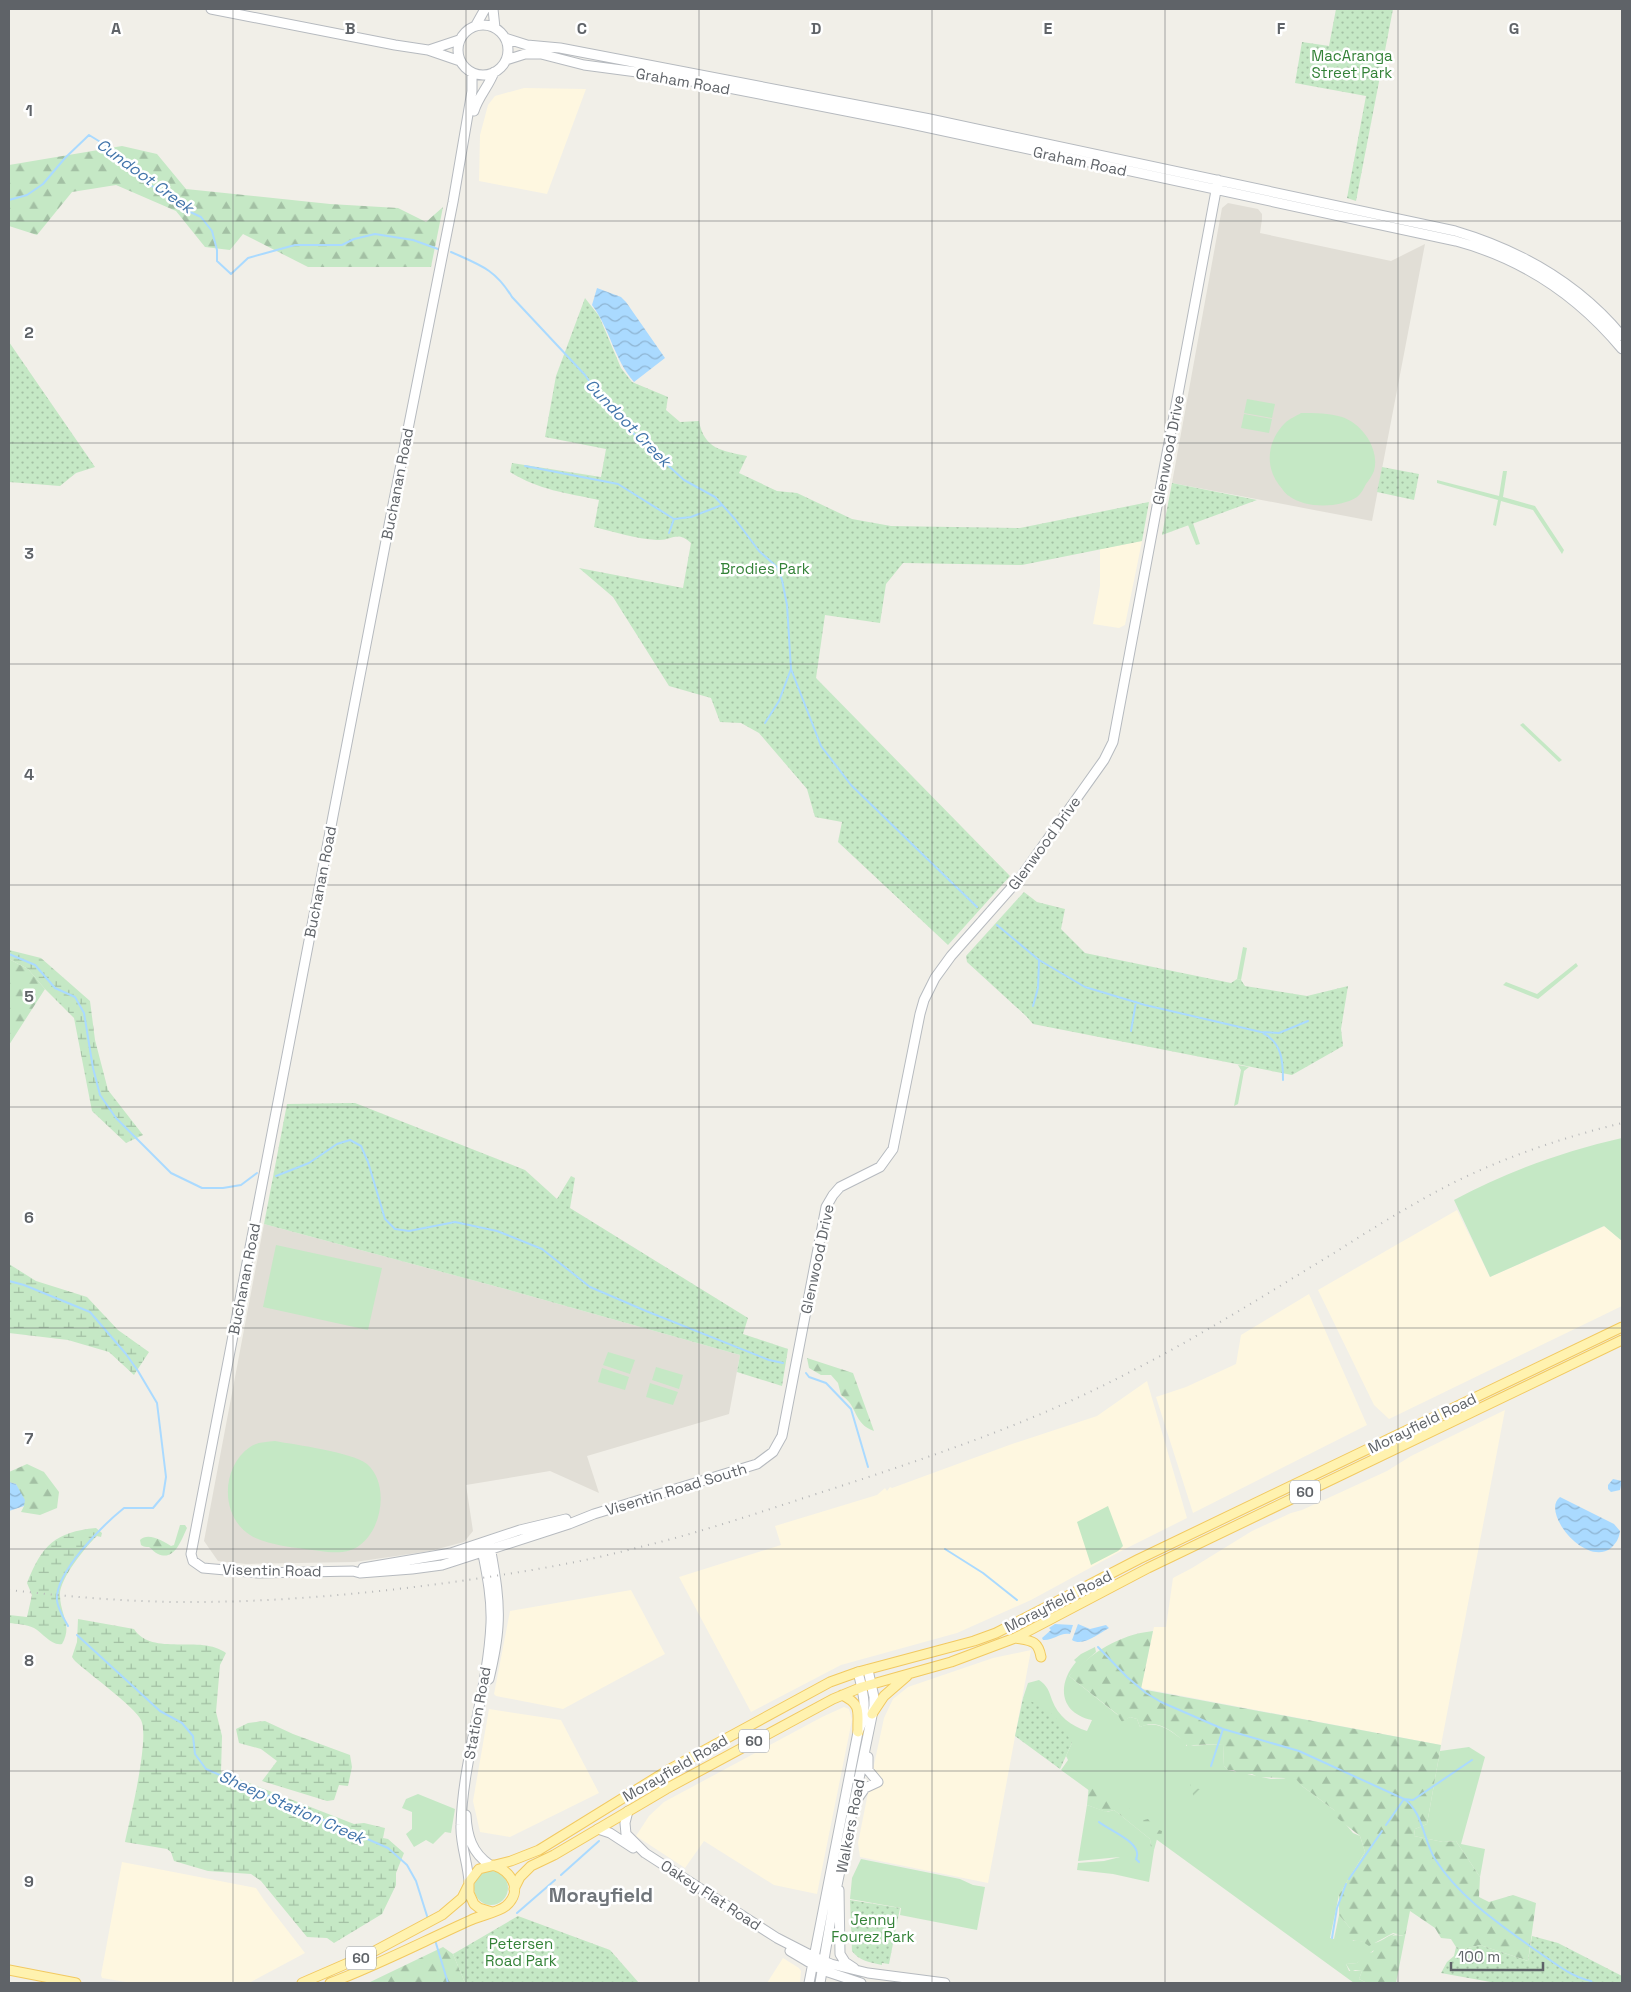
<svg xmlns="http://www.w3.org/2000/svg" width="1631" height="1992" viewBox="0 0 1631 1992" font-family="'Space Grotesk',sans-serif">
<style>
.commercial{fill:#fef7e0}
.education{fill:#e1ded6}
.grass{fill:#c5e8c5}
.forest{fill:url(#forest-firs)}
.wetland{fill:url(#wetland-marsh)}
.park{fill:url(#park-dots)}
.garden{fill:url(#garden-furrows)}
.water{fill:url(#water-waves)}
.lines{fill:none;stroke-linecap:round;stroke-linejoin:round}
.stream{stroke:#aadaff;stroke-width:2}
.secondary-casing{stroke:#b6babf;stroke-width:11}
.primary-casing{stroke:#f2c960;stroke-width:11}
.secondary{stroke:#fff;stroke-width:9}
.primary{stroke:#fff2af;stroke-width:9}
.rail{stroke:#b6b7b8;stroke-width:2;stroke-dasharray:1 6;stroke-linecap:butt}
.grid{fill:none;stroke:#5f6368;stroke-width:1;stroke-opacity:0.55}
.labels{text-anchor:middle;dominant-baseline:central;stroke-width:5;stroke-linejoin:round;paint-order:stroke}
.shield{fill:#fff;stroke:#8f9295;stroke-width:1}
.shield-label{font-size:14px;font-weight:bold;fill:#5f6368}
.park-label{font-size:15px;fill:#348238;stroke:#fff}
.street-label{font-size:15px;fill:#5f6368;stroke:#fff}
.water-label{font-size:16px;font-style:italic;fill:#4174aa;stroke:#fff}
.district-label{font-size:20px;font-weight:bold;fill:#70757a;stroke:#fff}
.grid-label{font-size:16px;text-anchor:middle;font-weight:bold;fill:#5f6368;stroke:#fff;stroke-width:5;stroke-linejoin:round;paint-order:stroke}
</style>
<defs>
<pattern id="forest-firs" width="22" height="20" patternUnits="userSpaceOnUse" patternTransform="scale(1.25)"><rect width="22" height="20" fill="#c5e8c5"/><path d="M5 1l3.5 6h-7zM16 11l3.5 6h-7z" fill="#a3c0a4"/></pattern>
<pattern id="wetland-marsh" width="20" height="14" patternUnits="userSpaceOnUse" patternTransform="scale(1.25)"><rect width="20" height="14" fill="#c5e8c5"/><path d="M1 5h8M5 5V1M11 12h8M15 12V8" fill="none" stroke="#a3c0a4"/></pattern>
<pattern id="park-dots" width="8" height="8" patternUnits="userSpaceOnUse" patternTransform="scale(1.25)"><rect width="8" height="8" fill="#c5e8c5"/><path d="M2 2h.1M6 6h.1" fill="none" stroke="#a3c0a4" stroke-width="1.8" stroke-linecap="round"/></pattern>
<pattern id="garden-furrows" width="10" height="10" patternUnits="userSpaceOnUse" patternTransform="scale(1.25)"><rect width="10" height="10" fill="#c5e8c5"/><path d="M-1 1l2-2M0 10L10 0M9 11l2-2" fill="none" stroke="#a3c0a4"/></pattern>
<pattern id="water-waves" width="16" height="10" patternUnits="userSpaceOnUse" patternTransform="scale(1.25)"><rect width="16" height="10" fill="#aadaff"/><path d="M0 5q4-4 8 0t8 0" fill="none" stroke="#8eb4d2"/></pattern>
</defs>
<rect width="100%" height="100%" fill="#f1efe8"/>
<path class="commercial" d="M524 88 586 89 547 194 479 181 480 135 488 105 495 96Z
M1142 541 1125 625 1119 628 1093 624 1100 586V549Z
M1457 1210 1490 1277 1605 1226 1622 1241V1306L1389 1419 1374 1405 1318 1290Z
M1309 1294 1367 1425 1193 1513 1156 1397 1186 1387 1236 1364 1241 1335Z
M1147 1381 1187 1518 1123 1550 1031 1600 957 1633 841 1665 751 1712 679 1577 781 1545 775 1526 877 1495 885 1488 887 1491 890 1487 892 1488 1012 1444 1097 1416Z
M1505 1410 1441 1745 1141 1688 1154 1627H1166L1173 1578 1192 1568 1252 1531 1291 1513 1302 1510 1387 1471 1411 1456Z
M631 1590 665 1654 563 1709 496 1696 494 1694 510 1611Z
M1031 1650 988 1883 860 1857 858 1843 868 1793 884 1718 893 1699 908 1687 993 1658Z
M844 1707 849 1709 852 1720 817 1894 774 1885 704 1841 685 1868 636 1836 649 1816 664 1802 822 1717Z
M489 1709 561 1720 599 1793 510 1837 480 1832 473 1801Z
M122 1862 256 1888 264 1900 305 1953 249 1983H132L102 1978 101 1975Z
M783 1958 799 1968 801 1971 800 1983H767Z"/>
<path class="education" d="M1228 203 1258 209 1262 214V219L1260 233 1391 261 1425 244 1372 521 1172 483 1222 208Z
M264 1224 498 1287 740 1355 729 1414 587 1456 599 1493 550 1471 466 1485 473 1531 464 1542 430 1551 355 1562 246 1564 218 1561 204 1541Z"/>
<path class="grass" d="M1247 399 1275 404 1272 418 1244 413Z
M1301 413C1315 413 1329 413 1342 417 1363 424 1380 450 1374 471 1372 476 1369 480 1366 484 1364 488 1361 494 1357 497 1340 508 1306 509 1289 496 1285 494 1282 488 1279 485 1264 465 1268 440 1285 423 1289 419 1296 416 1301 413Z
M1244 414 1272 419 1269 433 1241 428Z
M1503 471H1507L1503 497 1535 506 1564 550 1562 554 1533 510 1501 501 1496 526 1493 525 1498 500 1437 483V480L1499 496Z
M1193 523 1200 544 1196 545 1188 525Z
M1523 723 1562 760 1559 762 1520 725Z
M1243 947 1247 948 1241 980 1237 979Z
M1576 963 1578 966 1538 999 1503 985 1506 982 1537 994Z
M1238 1065 1249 1067 1244 1071 1238 1104 1234 1106 1241 1070Z
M1622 1138V1241L1604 1226 1490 1277 1454 1200C1506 1172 1564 1151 1622 1138Z
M276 1245 382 1268 368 1330 263 1307Z
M608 1352 635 1360 630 1374 603 1365Z
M656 1367 683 1375 679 1389 652 1380Z
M602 1368 629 1377 625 1390 598 1382Z
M650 1383 678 1392 673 1405 646 1397Z
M275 1441C296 1445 352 1452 367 1464 389 1483 383 1528 360 1545 349 1554 334 1553 320 1551 300 1548 267 1546 250 1535 220 1516 221 1467 250 1447 257 1442 266 1442 275 1441Z
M1108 1506 1123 1546 1118 1551 1091 1565 1077 1522Z
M1095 1647 1096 1652 1069 1676 1124 1720 1130 1717 1137 1719 1140 1727C1159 1719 1171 1732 1186 1742V1746L1223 1744 1224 1766 1228 1770 1271 1779 1296 1778 1302 1786 1334 1810 1353 1833 1360 1836 1365 1852 1339 1895 1330 1938 1334 1939 1339 1915 1350 1928 1353 1941C1360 1939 1365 1944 1373 1943 1387 1941 1388 1931 1404 1934V1936L1395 1934 1357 1963 1346 1964 1349 1971H1362L1359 1979 1367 1983H1354L1061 1770 1068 1760 1066 1756 1072 1743 1023 1698 1028 1683 1039 1680C1047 1685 1049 1691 1052 1700 1058 1716 1071 1726 1087 1731L1092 1720C1059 1713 1057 1684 1076 1662L1074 1660 1081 1654Z
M1469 1747 1485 1757 1461 1844 1485 1849 1480 1877 1456 1841 1443 1842 1414 1836 1415 1829 1427 1824 1440 1751Z
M418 1794 455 1809 451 1833 445 1832 433 1844 426 1840 414 1847 406 1834 412 1829V1812L402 1808 406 1799Z
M1087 1805 1107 1812 1114 1810 1150 1839 1151 1847 1154 1850 1149 1882 1113 1874 1077 1870 1078 1863 1104 1861 1120 1857 1078 1861Z
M861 1859 960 1879 973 1885 985 1887 977 1930 900 1915 901 1908 850 1899 852 1878Z
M474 1888a17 17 0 1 1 34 0a17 17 0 1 1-34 0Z"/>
<path class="forest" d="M122 146 157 154 186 189 330 204 398 208 426 222 443 207 431 267H308L243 234 230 250 205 247 176 211 116 185 72 192 37 235 9 226V165Z
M9 959 28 969 45 989 9 1045Z
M807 1358 853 1373 874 1431C853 1424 858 1405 841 1395L838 1383 831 1375H821L809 1368Z
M27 1464 44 1472 59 1492 57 1508 40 1515 21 1512 24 1506 16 1484 9 1482V1472Z
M180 1525H185L187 1528C182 1538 175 1562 158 1554 155 1553 152 1549 149 1547 146 1547 144 1547 141 1545L140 1540C148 1532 163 1541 171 1546L174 1545Z
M1153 1631 1141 1689 1441 1745 1427 1824 1415 1829 1414 1836 1443 1842 1456 1841 1480 1877 1479 1897 1489 1902 1513 1895 1536 1903 1528 1961 1480 1945 1464 1949 1456 1947 1451 1939 1441 1938 1435 1928 1410 1911 1396 1983H1367L1359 1979 1362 1971 1355 1970 1351 1972 1346 1964 1357 1963 1365 1954 1373 1952 1374 1949C1385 1941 1389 1933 1403 1936L1404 1935 1393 1933 1369 1946 1363 1942 1345 1939V1937L1350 1928 1339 1915V1895L1365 1852 1360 1836 1336 1817 1334 1810 1302 1786 1295 1778 1289 1781 1284 1778 1258 1777 1252 1774H1239L1234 1770H1228L1224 1766 1223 1744 1194 1745 1188 1747C1183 1739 1164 1723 1151 1724 1148 1724 1143 1726 1140 1727L1137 1719 1130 1717 1122 1722 1117 1714 1069 1676C1093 1652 1118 1635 1153 1631Z
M1092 1781 1131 1810H1135L1144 1820 1148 1819 1156 1829 1162 1831 1161 1837 1157 1839 1154 1850 1151 1849 1150 1839 1114 1810 1106 1812 1087 1805 1089 1785Z
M443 1947 453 1954 465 1983H368Z"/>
<path class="wetland" d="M9 950 41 958 90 1001 95 1040 108 1090 143 1135 126 1143 92 1111 74 1018 45 989 28 969 9 959Z
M9 1264 36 1281 87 1297 118 1330 149 1352 134 1375 109 1352 68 1340 9 1333Z
M96 1528 102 1533 101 1537 97 1536C86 1546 59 1580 60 1595 60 1615 73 1625 62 1644 51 1646 43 1633 34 1628 26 1624 17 1624 9 1623V1615L27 1617 32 1595 27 1583C42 1545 55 1532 96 1528Z
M78 1619 134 1629C152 1657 201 1634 226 1653L220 1665 216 1712 222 1736 221 1772 354 1824 364 1823 385 1828 383 1838 388 1839 404 1853 396 1873V1885L382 1914 334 1943 327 1938 307 1937 261 1881 251 1874 208 1871 174 1861 171 1852 167 1849 125 1842C130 1819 150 1738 141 1720 135 1707 88 1673 75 1661L72 1657 77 1642Z
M265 1721 293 1734 350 1755 352 1767 348 1786 339 1785 334 1800 327 1801 262 1781 277 1761 261 1749 239 1743 236 1729 248 1723Z"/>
<path class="park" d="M1336 9H1393L1356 201 1347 198 1366 96 1295 83 1302 42 1329 46Z
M585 298 599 316 621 368 632 382 668 397 666 410 680 422 699 421C704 449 722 451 747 456L739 473 777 491 797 493 852 519 891 526 1020 528 1149 502 1142 541 1022 565 903 563 886 584 880 623 825 615 816 678 1010 876 948 945 838 842 842 822 815 817 807 789 759 733 741 723 720 722 711 698 669 686 613 597 579 568 683 588 691 543C676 530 673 541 657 540 636 539 615 532 594 527L599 500C566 493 539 490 510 472L512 463 601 477 606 449 545 437 556 376Z
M9 342 95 467 76 473 60 486 9 482Z
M1382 467 1419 474 1414 500 1377 492Z
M1172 483 1257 500 1162 535Z
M1024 892 1037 902 1065 909 1061 929 1085 953 1231 983 1237 979 1241 980 1245 986 1307 996 1348 986 1341 1029 1343 1046 1292 1075 1033 1024 1026 1016 967 962 966 956Z
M355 1103 525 1170 557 1199 571 1176 575 1178 570 1208 748 1318 743 1334 788 1349 782 1386 737 1372 740 1355 498 1287 264 1224 287 1104Z
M1023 1698C1054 1711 1055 1714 1072 1743L1060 1769 1015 1736Z
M850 1900 900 1908 889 1964 882 1963V1965C870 1962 859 1961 852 1951Z
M518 1916 610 1950 639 1983H465L453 1954Z
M1532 1936 1558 1943 1622 1976V1983H1496L1441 1973 1447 1962 1454 1956 1456 1947 1464 1949 1480 1945 1528 1961Z"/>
<path class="garden" d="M1190 1784 1192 1787 1203 1790 1195 1802Z"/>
<path class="water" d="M597 288 621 297 626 302 665 358 634 382C614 359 610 329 592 305Z
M1613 1479 1622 1481 1620 1490 1611 1492 1608 1489V1485Z
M9 1482 16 1484 25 1500 24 1506 9 1511Z
M1560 1497 1614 1524 1620 1531C1619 1539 1616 1543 1611 1548 1586 1568 1540 1512 1560 1497Z
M1055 1624 1073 1625 1070 1634C1060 1632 1053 1641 1043 1640L1042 1638 1051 1630 1049 1628Z
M1078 1624 1090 1629 1106 1625 1109 1628C1098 1634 1083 1647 1072 1640Z"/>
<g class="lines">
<path class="stream" d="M9 200 27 195 43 184 65 158 89 135 120 154 138 176 186 210 201 217 212 231 217 250V261L231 274 248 258 284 248 295 245H342L354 239 375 234 413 240 438 249
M451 252C480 265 495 269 512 297L585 375 604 402 637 437 684 480 715 497 735 519 759 551 777 567 782 580 787 605 791 669 821 746 851 785 977 907
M525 466 618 484 674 519 691 517 722 505
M669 533 674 519
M765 723 779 701 791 669
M997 925 1039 960 1085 987 1145 1005 1261 1032 1279 1033 1308 1021
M9 954 35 965 55 988 75 997 84 1013 93 1068 100 1095 116 1118 171 1173 202 1188H223L241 1185 257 1173
M1033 1006 1038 988 1039 960
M1131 1031 1136 1002
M1263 1033C1282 1043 1283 1061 1283 1080
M276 1176 309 1163 337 1144 350 1140 361 1146 368 1162 385 1219 395 1229 409 1231 455 1222 497 1231 542 1249 590 1287 646 1311 769 1360 783 1363
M9 1281 24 1285 90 1312 126 1354 138 1371 157 1403 166 1477 163 1496 153 1508H124C103 1525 54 1573 57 1601 58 1609 64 1619 68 1626
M806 1373 809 1377 826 1383 851 1409 868 1467
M945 1549 983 1573 1017 1600
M77 1635 160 1711 182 1723 193 1736 195 1754 206 1769 388 1848 407 1865 416 1881 428 1919
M1098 1647 1127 1677 1146 1693 1161 1702 1223 1729 1299 1751 1404 1799 1413 1800 1472 1760
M1211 1766 1223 1729
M1099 1822C1110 1831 1144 1843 1136 1859L1139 1862
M1386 1825 1404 1799C1423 1812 1423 1839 1435 1859 1459 1897 1498 1923 1534 1949 1552 1961 1569 1976 1591 1981L1592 1983
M561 1875 599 1841
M1349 1879 1382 1831
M517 1913 555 1880
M1332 1938 1337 1908 1346 1884
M435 1940 448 1983"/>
<defs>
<path id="secondary" d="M211 9 395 45 428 50 460 61
M493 9 495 28
M458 50a25 25 0 1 1 50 0a25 25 0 1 1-50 0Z
M476 25 485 9
M505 38 527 45 560 48 930 119 1455 231C1519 250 1579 284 1622 336
M429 50 459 40
M506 60 525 54H541L584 65 652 74 708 84 902 122 1456 241C1523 259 1578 296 1622 349
M472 73V91L453 202 389 525 191 1554 193 1561 203 1568 258 1573 353 1571 360 1573 412 1569 442 1565 569 1524 594 1514 757 1464 773 1452 782 1436 826 1207 833 1195 840 1187 880 1167 893 1149 920 1014 924 1000 935 978 951 956 1020 878 1104 760 1113 742 1218 180
M474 111C478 97 489 86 494 72
M489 1541C494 1569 500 1597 498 1626 497 1644 493 1662 489 1679
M363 1568 451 1553 520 1530 566 1519
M858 1798 865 1788 878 1782 868 1770V1757
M628 1811 625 1823 626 1834 645 1853 777 1938 814 1957 831 1964 868 1973 945 1983
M466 1815C467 1836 472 1853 490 1865
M598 1829 610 1833 633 1848
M469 1882C468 1863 460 1844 461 1825 463 1757 488 1691 491 1623 492 1596 486 1570 481 1544
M839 1890 840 1954 845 1962 854 1968
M790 1951 822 1970 861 1983
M809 1983 858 1732C868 1710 864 1695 858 1672
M820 1983 835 1895 874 1706V1697L868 1670"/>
<path id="primary" d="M1015 1638C1031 1641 1038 1640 1041 1657
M842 1695C863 1705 857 1713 858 1732
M872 1714 884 1696 907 1676
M514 1889 520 1877 531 1866 554 1855 666 1789 833 1699 862 1687 951 1662 1015 1638 1148 1568 1622 1340
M492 1912 479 1908 474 1904 469 1893V1882L479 1869 511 1861 539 1850 670 1769 830 1682 858 1672 974 1641 996 1633 1139 1559 1622 1327
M9 1970 76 1983
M302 1983 371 1953 442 1915 462 1898 468 1886
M330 1983C378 1965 424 1941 471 1920 481 1915 497 1913 506 1906 524 1890 511 1871 493 1865"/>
</defs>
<use href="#secondary" class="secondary-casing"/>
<use href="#primary" class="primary-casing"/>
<use href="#secondary" class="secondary"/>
<use href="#primary" class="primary"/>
<path class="rail" d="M9 1590C63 1596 117 1601 172 1602 264 1603 355 1595 446 1583 511 1574 576 1564 640 1547 707 1531 772 1508 838 1487 936 1455 1034 1422 1126 1374 1197 1338 1265 1295 1334 1253 1370 1230 1407 1207 1445 1187 1501 1158 1561 1138 1622 1123"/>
</g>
<path class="grid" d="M233 9V1983M466 9V1983M699 9V1983M932 9V1983M1165 9V1983M1398 9V1983M9 221H1622M9 443H1622M9 664H1622M9 885H1622M9 1107H1622M9 1328H1622M9 1549H1622M9 1771H1622"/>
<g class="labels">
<g class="shield">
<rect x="1290" y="1480.5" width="30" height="23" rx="4"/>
<rect x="739" y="1729.5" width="30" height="23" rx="4"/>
<rect x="346" y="1946.5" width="30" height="23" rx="4"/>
</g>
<g class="shield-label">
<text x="1305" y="1492">60</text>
<text x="754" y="1741">60</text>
<text x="361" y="1958">60</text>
</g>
<g class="park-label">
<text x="1352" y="55">MacAranga<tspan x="1352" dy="17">Street Park</tspan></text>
<text x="765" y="568">Brodies Park</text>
<text x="873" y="1919">Jenny<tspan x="873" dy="17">Fourez Park</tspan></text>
<text x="521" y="1943">Petersen<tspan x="521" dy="17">Road Park</tspan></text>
</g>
<g class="street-label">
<text transform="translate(683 81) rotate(10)">Graham Road</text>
<text transform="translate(1080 161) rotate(12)">Graham Road</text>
<text transform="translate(1168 450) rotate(-79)">Glenwood Drive</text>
<text transform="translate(397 484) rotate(-79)">Buchanan Road</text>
<text transform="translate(1044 843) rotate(-54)">Glenwood Drive</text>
<text transform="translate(320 882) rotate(-79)">Buchanan Road</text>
<text transform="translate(817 1259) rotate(-78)">Glenwood Drive</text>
<text transform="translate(244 1279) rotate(-79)">Buchanan Road</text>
<text transform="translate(1422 1423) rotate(-26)">Morayfield Road</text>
<text transform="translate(676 1489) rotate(-17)">Visentin Road South</text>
<text transform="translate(272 1570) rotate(1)">Visentin Road</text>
<text transform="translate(1058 1601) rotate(-27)">Morayfield Road</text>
<text transform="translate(477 1713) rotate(-80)">Station Road</text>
<text transform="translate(675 1768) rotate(-30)">Morayfield Road</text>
<text transform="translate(850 1826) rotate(-79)">Walkers Road</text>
<text transform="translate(711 1895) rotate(33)">Oakey Flat Road</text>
</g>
<g class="water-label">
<text transform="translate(145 176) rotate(36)">Cundoot Creek</text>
<text transform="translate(628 423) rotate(46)">Cundoot Creek</text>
<text transform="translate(292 1807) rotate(24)">Sheep Station Creek</text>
</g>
<g class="district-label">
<text x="601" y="1895">Morayfield</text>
</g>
</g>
<g class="grid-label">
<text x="116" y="34">A</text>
<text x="350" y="34">B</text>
<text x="582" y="34">C</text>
<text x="816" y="34">D</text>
<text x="1048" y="34">E</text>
<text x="1281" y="34">F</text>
<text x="1514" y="34">G</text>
<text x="29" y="116">1</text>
<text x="29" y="338">2</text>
<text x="29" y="559">3</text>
<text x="29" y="780">4</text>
<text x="29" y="1002">5</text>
<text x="29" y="1223">6</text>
<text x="29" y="1444">7</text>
<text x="29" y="1666">8</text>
<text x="29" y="1887">9</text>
</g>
<rect width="1631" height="1992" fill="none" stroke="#5f6368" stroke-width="20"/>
<path d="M1451 1962v8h92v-8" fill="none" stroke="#5f6368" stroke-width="2.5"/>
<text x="1458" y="1962" font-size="15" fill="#5f6368" stroke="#ffffff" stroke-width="4" paint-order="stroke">100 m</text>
</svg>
